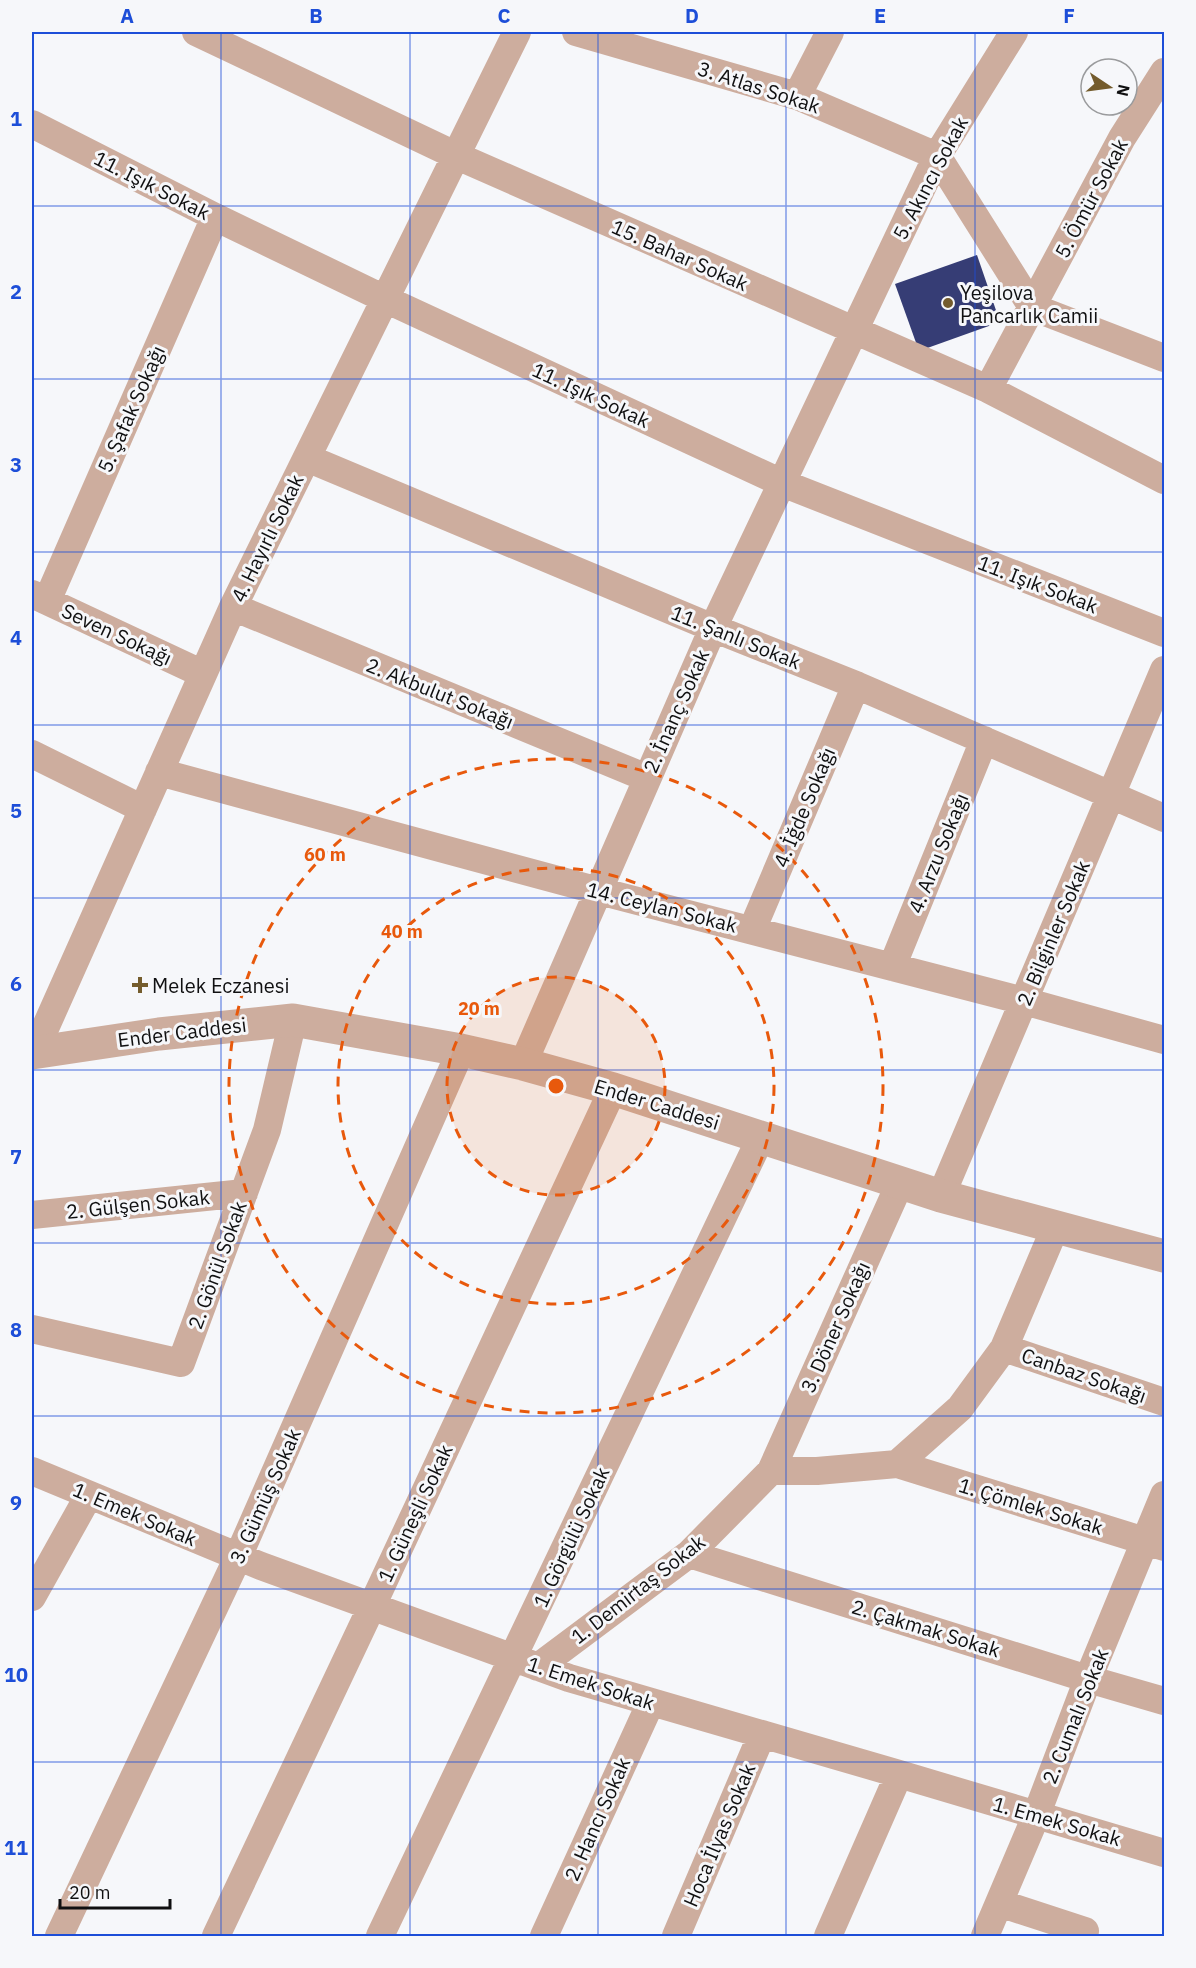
<svg xmlns="http://www.w3.org/2000/svg" width="1196" height="1968" viewBox="0 0 1196 1968" font-family="'IBM Plex Sans',sans-serif">
<style>
.building{fill:#363d75}
.lines{fill:none;stroke-linecap:round;stroke-linejoin:round}
.minor{stroke:#cdad9e;stroke-width:28}
.tertiary{stroke:#cdad9e;stroke-width:33}
.grid{fill:none;stroke:#1d4ed8;stroke-width:1.5;stroke-opacity:0.55}
.ring{fill:none;stroke:#e8590c;stroke-width:3;stroke-dasharray:10 8}
.poi-dot{fill:#745c2d;stroke:#f6f7fa;stroke-width:2}
.labels{text-anchor:middle;dominant-baseline:central;stroke-width:6;stroke-linejoin:round;paint-order:stroke}
.street-label{font-size:20px;fill:#101011;stroke:#f6f7fa}
.poi-label{font-size:20px;fill:#101011;stroke:#f6f7fa;text-anchor:start}
.centre{fill:#e8590c;stroke:#f6f7fa;stroke-width:3}
.ring-label{font-size:18px;text-anchor:middle;font-weight:bold;fill:#e8590c;stroke:#f6f7fa;stroke-width:6;stroke-linejoin:round;paint-order:stroke}
.neatline{fill:none;stroke:#1d4ed8;stroke-width:2}
.grid-label{font-size:20px;text-anchor:middle;font-weight:bold;fill:#1d4ed8}
</style>
<rect width="100%" height="100%" fill="#f6f7fa"/>
<path class="building" d="M977 255 1000 322 919 351 895 284Z"/>
<g class="lines">
<path class="minor" d="M196 32 457 156 988 389 1164 480
M576 32 797 96 937 156 1032 307 1164 358
M797 96 830 32
M32 124 215 217 385 299 782 483 1164 633
M988 389 1122 138 1164 72
M307 458 713 628 856 685 1164 818
M32 594 203 674
M47 601 215 217
M233 607 647 778
M32 754 143 809
M159 772 599 891 1024 1001 1164 1040
M752 930 856 685
M892 967 984 740
M34 1053 233 607 517 32
M523 1064 713 628 937 156 1014 32
M941 1196 1164 670
M32 1215 244 1193
M32 1329 181 1363 267 1130 293 1020
M1004 1348 1164 1402
M897 1464 1164 1547
M32 1471 261 1566 569 1678 899 1774 1164 1853
M771 1471 900 1183
M689 1554 1088 1679 1164 1701
M32 1597 89 1495
M538 1667 689 1554 771 1471H817L897 1464 960 1408 1004 1348 1055 1228
M999 1903 1085 1931 1083 1936
M59 1936 238 1557 461 1050
M216 1936 372 1606 613 1089
M380 1936 761 1137
M544 1936 651 1702
M676 1936 762 1734
M828 1936 899 1774
M985 1936 1036 1816 1088 1679 1164 1495"/>
<path class="tertiary" d="M32 1053 159 1034 293 1020 461 1050 523 1064 613 1089 941 1196 1164 1256"/>
</g>
<path class="grid" d="M221 32V1936M410 32V1936M598 32V1936M786 32V1936M975 32V1936M32 206H1164M32 379H1164M32 552H1164M32 725H1164M32 898H1164M32 1070H1164M32 1243H1164M32 1416H1164M32 1589H1164M32 1762H1164"/>
<circle cx="556" cy="1086" r="109" fill="#e8590c" fill-opacity=".12"/>
<g class="ring">
<circle cx="556" cy="1086" r="109"/>
<circle cx="556" cy="1086" r="218"/>
<circle cx="556" cy="1086" r="327"/>
</g>
<g class="poi-dot">
<circle cx="948" cy="303" r="6"/>
<path d="M137 976h6v6h6v6h-6v6h-6v-6h-6v-6h6z"/>
</g>
<g class="labels">
<g class="street-label">
<text transform="translate(759 87) rotate(18)">3. Atlas Sokak</text>
<text transform="translate(930 178) rotate(-62)">5. Akıncı Sokak</text>
<text transform="translate(152 185) rotate(27)">11. Işık Sokak</text>
<text transform="translate(1091 198) rotate(-62)">5. Ömür Sokak</text>
<text transform="translate(680 255) rotate(24)">15. Bahar Sokak</text>
<text transform="translate(591 395) rotate(25)">11. Işık Sokak</text>
<text transform="translate(131 409) rotate(-66)">5. Şafak Sokağı</text>
<text transform="translate(267 538) rotate(-64)">4. Hayırlı Sokak</text>
<text transform="translate(1038 584) rotate(21)">11. Işık Sokak</text>
<text transform="translate(117 634) rotate(25)">Seven Sokağı</text>
<text transform="translate(736 637) rotate(22)">11. Şanlı Sokak</text>
<text transform="translate(440 693) rotate(22)">2. Akbulut Sokağı</text>
<text transform="translate(676 711) rotate(-66)">2. İnanç Sokak</text>
<text transform="translate(804 807) rotate(-67)">4. İğde Sokağı</text>
<text transform="translate(938 853) rotate(-68)">4. Arzu Sokağı</text>
<text transform="translate(662 907) rotate(14)">14. Ceylan Sokak</text>
<text transform="translate(1053 933) rotate(-67)">2. Bilginler Sokak</text>
<text transform="translate(182 1032) rotate(-7)">Ender Caddesi</text>
<text transform="translate(657 1104) rotate(17)">Ender Caddesi</text>
<text transform="translate(138 1204) rotate(-6)">2. Gülşen Sokak</text>
<text transform="translate(217 1265) rotate(-70)">2. Gönül Sokak</text>
<text transform="translate(835 1327) rotate(-66)">3. Döner Sokağı</text>
<text transform="translate(1084 1375) rotate(19)">Canbaz Sokağı</text>
<text transform="translate(265 1496) rotate(-66)">3. Gümüş Sokak</text>
<text transform="translate(1031 1506) rotate(17)">1. Çömlek Sokak</text>
<text transform="translate(415 1513) rotate(-65)">1. Güneşli Sokak</text>
<text transform="translate(135 1514) rotate(23)">1. Emek Sokak</text>
<text transform="translate(571 1537) rotate(-65)">1. Görgülü Sokak</text>
<text transform="translate(638 1589) rotate(-38)">1. Demirtaş Sokak</text>
<text transform="translate(926 1628) rotate(17)">2. Çakmak Sokak</text>
<text transform="translate(591 1683) rotate(18)">1. Emek Sokak</text>
<text transform="translate(1075 1716) rotate(-68)">2. Cumalı Sokak</text>
<text transform="translate(597 1819) rotate(-66)">2. Hancı Sokak</text>
<text transform="translate(1057 1821) rotate(16)">1. Emek Sokak</text>
<text transform="translate(719 1835) rotate(-67)">Hoca İlyas Sokak</text>
</g>
<g class="poi-label">
<text x="960" y="292">Yeşilova<tspan x="960" dy="23">Pancarlık Camii</tspan></text>
<text x="152" y="985">Melek Eczanesi</text>
</g>
</g>
<circle cx="556" cy="1086" r="9" class="centre"/>
<g class="ring-label">
<text x="325" y="861">60 m</text>
<text x="402" y="938">40 m</text>
<text x="479" y="1015">20 m</text>
</g>
<rect width="1196" height="1968" fill="none" stroke="#f6f7fa" stroke-width="66"/>
<g transform="translate(1109 87) rotate(103)"><circle r="28" fill="#f6f7fa" stroke="#9a9b9d" stroke-width="1.5"/>
<path d="M0-4.5L10 22L0 15L-10 22Z" fill="#745c2d"/>
<text y="-9" font-size="16" font-weight="bold" text-anchor="middle" fill="#101011">N</text>
</g>
<path d="M60 1899v9h110v-9" fill="none" stroke="#101011" stroke-width="3"/>
<text x="69" y="1899" font-size="18" fill="#101011" stroke="#f6f7fa" stroke-width="4.5" paint-order="stroke">20 m</text>
<rect x="33" y="33" width="1130" height="1902" class="neatline"/>
<g class="grid-label">
<text x="127" y="23">A</text>
<text x="316" y="23">B</text>
<text x="504" y="23">C</text>
<text x="692" y="23">D</text>
<text x="880" y="23">E</text>
<text x="1069" y="23">F</text>
<text x="16" y="126">1</text>
<text x="16" y="299">2</text>
<text x="16" y="472">3</text>
<text x="16" y="645">4</text>
<text x="16" y="818">5</text>
<text x="16" y="991">6</text>
<text x="16" y="1164">7</text>
<text x="16" y="1337">8</text>
<text x="16" y="1510">9</text>
<text x="16" y="1682">10</text>
<text x="16" y="1855">11</text>
</g>
</svg>
